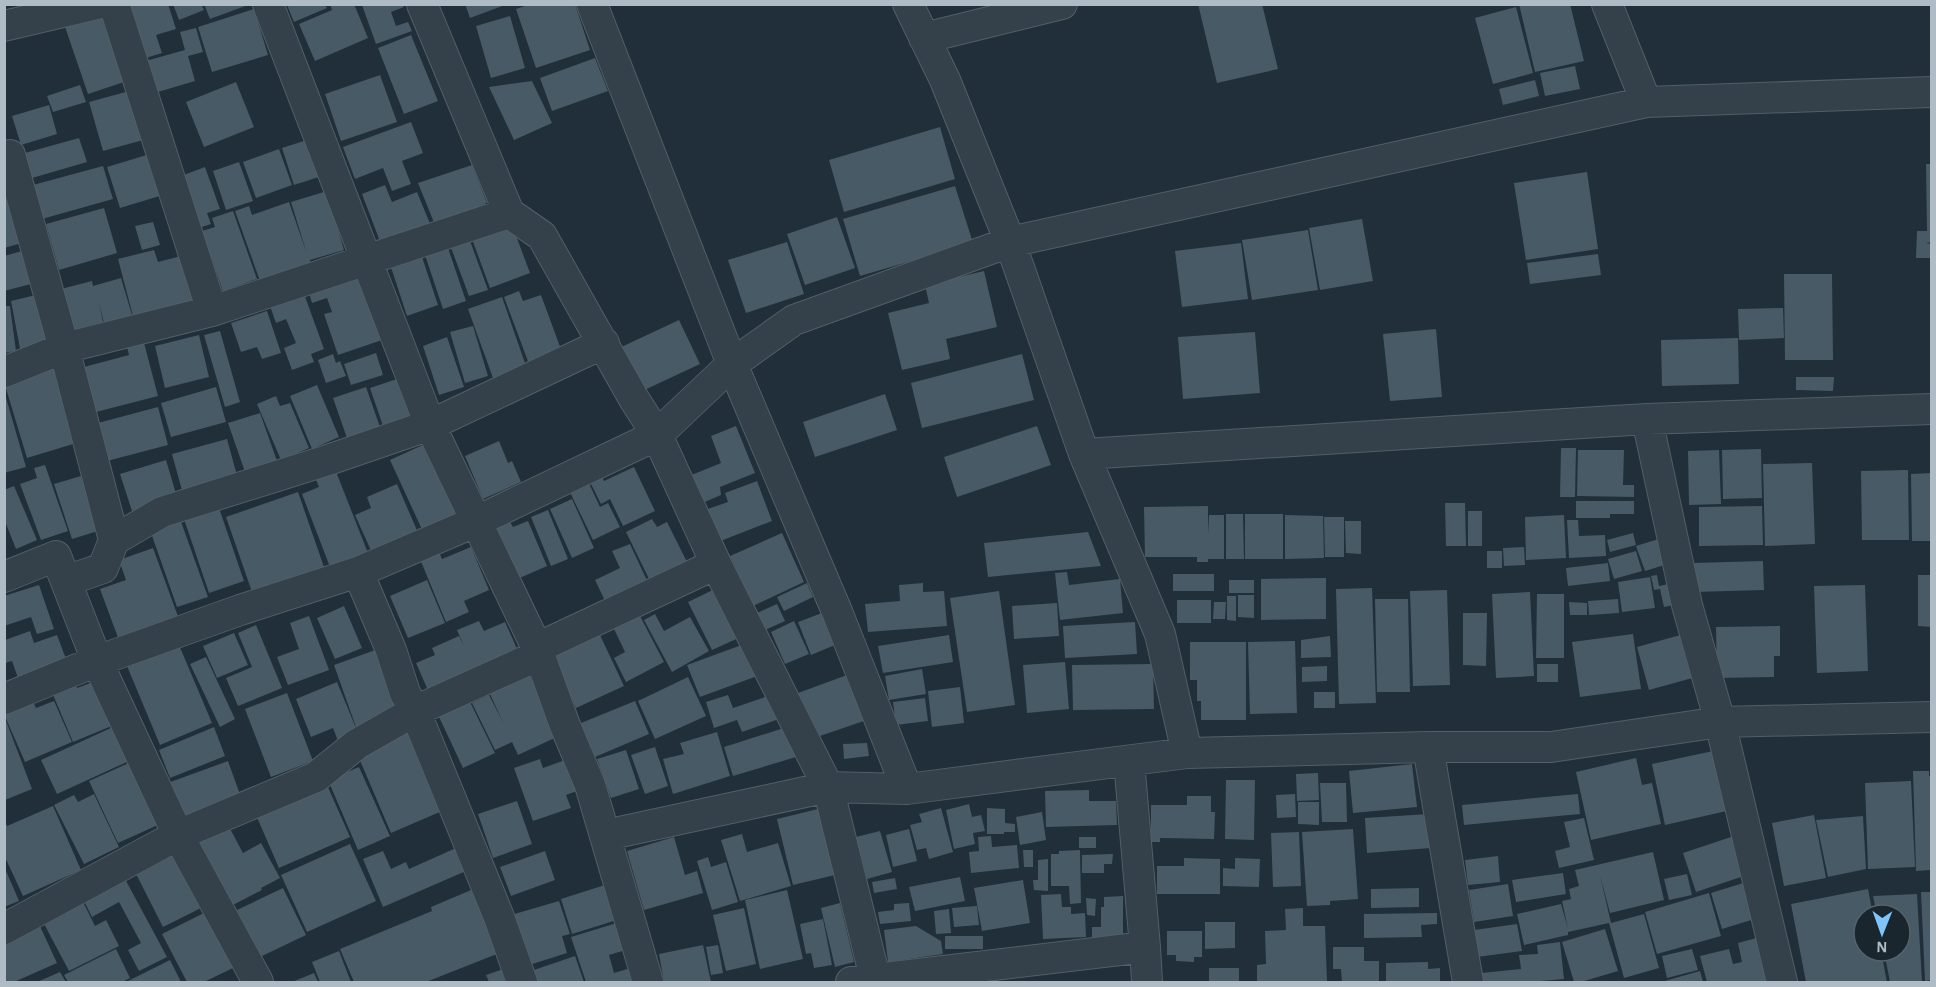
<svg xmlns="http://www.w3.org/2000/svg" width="1936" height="987" viewBox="0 0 1936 987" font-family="'Alegreya Sans',sans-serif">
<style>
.building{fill:#485a65}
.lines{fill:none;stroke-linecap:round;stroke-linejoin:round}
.street-casing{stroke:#525f67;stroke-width:32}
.street{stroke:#34414a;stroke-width:30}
</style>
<rect width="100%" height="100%" fill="#202f39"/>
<path class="building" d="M135 4H168L176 29 156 35 162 53 139 60 123 8Z
M173 4H201L204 10 179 20Z
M204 4H248V5L210 19Z
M330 4H354L368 38 315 61 299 24 332 10Z
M465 4H505V5L470 18Z
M531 4H575L590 50 536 68 516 9Z
M1198 4H1262L1278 69 1217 83Z
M1519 4H1570L1584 61 1535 72Z
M287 5H325L327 8 294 22Z
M362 5H403L404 7 391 12 396 26 408 22 412 31 376 44Z
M1516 7 1533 73 1493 84 1475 18Z
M254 9 268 55 212 72 198 27Z
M107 10 130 80 88 94 64 24Z
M510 16 525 68 491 78 476 26Z
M196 28 203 52 188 56 195 81 151 94 142 62 185 50 180 32Z
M411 35 438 101 404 114 378 48Z
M595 58 608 91 552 111 540 78Z
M1575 66 1580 89 1545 96 1540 73Z
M380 75 397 122 341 141 325 94Z
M1535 80 1539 96 1503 105 1499 89Z
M532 81 552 123 514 140 489 87Z
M236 82 254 127 204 147 186 102Z
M80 85 86 102 53 112 47 96Z
M133 90 147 139 103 151 89 102Z
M49 105 57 134 21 145 12 116Z
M411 122 423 153 402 161 411 184 392 191 383 168 355 179 343 147Z
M940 127 955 179 844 212 829 160Z
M79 138 87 162 32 178 25 153Z
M310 139 322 176 294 185 282 148Z
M279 149 292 185 256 198 243 162Z
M150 154 163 195 120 208 107 167Z
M239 162 253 201 226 210 213 171Z
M1926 164H1932V242L1926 243 1932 244V258H1916L1917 231H1927Z
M472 165 487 203 435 225 418 183Z
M103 166 113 199 42 219 33 185Z
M205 167 220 209 207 213 211 224 199 228 181 176Z
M1587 172 1598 249 1526 260 1514 183Z
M385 185 392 202 417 192 431 226 381 244 362 194Z
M955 186 973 243 860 276 843 219Z
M4 187 22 243 4 248Z
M327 191 344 250 310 260 311 264 260 281 235 211 249 206 252 215 289 202 307 254 291 202Z
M104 208 117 253 59 270 46 224Z
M233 211 257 279 223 291 202 231 215 227 212 218Z
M837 217 855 268 805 285 787 234Z
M1362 219 1373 281 1320 290 1309 228Z
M153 222 160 245 142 250 135 226Z
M512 225 530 273 490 288 472 239Z
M1308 230 1318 290 1252 300 1242 240Z
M469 238 488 290 469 296 450 245Z
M787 242 804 294 746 313 728 260Z
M1241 243 1248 299 1182 307 1175 251Z
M447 245 466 301 443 309 424 252Z
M26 250 35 283 4 291V256Z
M154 250 158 262 181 256 193 300 133 316 118 259Z
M420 251 438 305 407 316 389 261Z
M1598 254 1601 275 1530 284 1527 263Z
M361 268 385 339 338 355 324 314 332 312 327 298 312 303 307 286Z
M984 271 997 327 946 339 950 359 902 370 888 313 929 303 925 285Z
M1784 274H1832L1833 360H1785Z
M121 278 132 315 104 323 99 303 103 322 72 330 61 289 92 281 93 286Z
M303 291 324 349 311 354 314 362 292 370 284 348 296 343 286 319 276 323 269 303Z
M519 291 523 301 541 295 562 352 529 364 504 297Z
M44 293 55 347 21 354 11 301Z
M502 297 526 366 493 378 468 309Z
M4 306H10L16 351 4 353Z
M1783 308 1784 338 1739 340 1738 309Z
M267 311 281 353 262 359 257 347 241 352 231 323Z
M679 320 700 364 638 393 617 349Z
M473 326 488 376 465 383 450 332Z
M1436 329 1442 397 1390 401 1383 334Z
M220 331 240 402 225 407 204 335Z
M1255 332 1260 393 1183 399 1178 337Z
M199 335 209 377 165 388 155 346Z
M447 337 464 387 439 395 423 346Z
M1738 338 1739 384 1662 386 1661 340Z
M143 339 158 396 96 412 84 367 129 355 126 343Z
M376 353 383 375 351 385 344 364Z
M333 354 336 363 340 361 346 376 326 383 318 360Z
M1022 354 1034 400 922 428 911 383Z
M59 366 83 441 27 458 4 382Z
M1796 377H1834L1833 391 1796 390Z
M400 378 412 416 383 426 370 388Z
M317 385 339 437 312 449 290 396Z
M216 387 226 422 171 437 161 403Z
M366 387 380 427 347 438 333 398Z
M5 394 26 467 4 473V395Z
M885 394 897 430 815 457 803 422Z
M276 396 280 406 290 403 309 448 281 460 257 404Z
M158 407 168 445 107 461 98 423Z
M260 413 277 461 245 472 228 423Z
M736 426 755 473 720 487 721 495 700 504 689 476 721 463 711 436Z
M1037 426 1051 465 957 497 944 457Z
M227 439 238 479 183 494 172 454Z
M499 441 508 463 512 461 521 482 483 499 465 456Z
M425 444 460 520 425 536 390 460Z
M1561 448H1576L1575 497H1560Z
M1761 449 1762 498 1723 499 1722 450Z
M1578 450H1624L1623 485H1634V497L1577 496Z
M1719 450 1721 504 1689 505 1688 451Z
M166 460 177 497 132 511 120 474Z
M1812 463 1815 544 1765 546 1763 464Z
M45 465 68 531 41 540 20 484 37 478 34 468Z
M634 467 655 511 623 526 610 499 601 504 587 476 599 471 604 481Z
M335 469 368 553 330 567 302 494 319 487 315 477Z
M1908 470 1909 540H1862L1861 471Z
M1932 473V541H1912L1911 474Z
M81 476 98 531 72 539 54 484Z
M586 477 600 507 608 503 620 527 593 540 567 486Z
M757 481 772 521 718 542 705 510 728 502 725 493Z
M397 484 419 535 373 555 355 515 371 508 367 497Z
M14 486 37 540 16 549 4 519V490Z
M298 492 324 567 252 592 226 517Z
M572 499 594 548 572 558 550 509Z
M1576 501H1634V514H1610V518H1576Z
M1445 503H1465L1466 546H1446Z
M218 505 244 581 209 593 183 516Z
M1208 506V534L1209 515H1224V559H1208V562H1197V557H1145L1144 507Z
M1762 506 1763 545 1699 546V507Z
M548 510 568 559 551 566 531 517Z
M1468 511H1482V546H1468Z
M1226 514H1243L1244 559H1226Z
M1245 514H1283V559H1245Z
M1285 515 1323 516 1324 558 1285 559Z
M1564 515 1566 558 1526 560 1525 517Z
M1324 517H1344V557H1325Z
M180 519 208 597 177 607 150 530Z
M652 519 657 527 667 522 689 566 652 585 626 532Z
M509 520 513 527 528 521 547 566 513 581 490 528Z
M1567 520H1578L1579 536 1605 535 1606 556 1569 558Z
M1345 521H1361V554L1346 553Z
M1088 532 1101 566 988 577 984 543Z
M782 533 804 582 753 606 730 556Z
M1633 533 1636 545 1610 552 1607 540Z
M1662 538 1671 563 1645 571 1636 546Z
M630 544 650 587 608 607 595 580 620 568 612 551Z
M471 547 489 590 464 601 469 612 446 622 420 559 439 552 442 559Z
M1524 547 1525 565 1504 566 1503 548Z
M153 548 180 622 120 643 100 589 126 580 119 560Z
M1487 551H1502V568H1487Z
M1636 551 1642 571 1614 579 1608 559Z
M1763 561 1764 590 1694 592 1693 563Z
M1608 563 1610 581 1568 586 1566 568Z
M1067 572 1069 585 1120 579 1123 613 1060 620 1055 573Z
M1173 574H1214V591H1173Z
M1657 575 1659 586 1673 583 1678 604 1664 607 1660 589 1654 590 1651 576Z
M1918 575H1932V627L1918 626Z
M1650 577 1655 608 1622 612 1618 582Z
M1326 578V619L1261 620V579Z
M427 580 445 623 408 638 390 596Z
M1229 580H1254V593H1229Z
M807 583 813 597 784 611 777 597Z
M923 583V592L944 591 947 626 868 632 865 604 900 601 899 585Z
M39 585 54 629 37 634 31 617 4 626V596Z
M1865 585 1868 671 1817 673 1814 586Z
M719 587 743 636 712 650 688 602Z
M1372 588 1376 703 1339 704 1336 589Z
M1447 590 1450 685 1413 686 1410 591Z
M999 591 1015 705 967 712 950 598Z
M1530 592 1534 676 1496 678 1492 594Z
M1537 594H1564V658H1536Z
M1238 595H1254V618L1238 617Z
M1227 596H1236V621L1227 620Z
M1375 599H1408L1410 692H1377Z
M1618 599 1619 613 1589 615 1588 601Z
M1177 600H1211V623H1177Z
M1214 602H1226L1225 619H1213Z
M1569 602 1587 603V615H1570Z
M1057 603 1059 636 1014 639 1012 606Z
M777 604 785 621 765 630 757 613Z
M344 606 362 648 335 659 317 618Z
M822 613 835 645 811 655 798 622Z
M1463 613H1487L1486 666 1463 665Z
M655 614 664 631 690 617 709 651 672 672 644 620Z
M309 616 329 670 288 685 277 657 299 649 290 623Z
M640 616 664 662 626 682 614 658 625 652 614 629Z
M479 621 484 631 505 622 519 653 431 697 416 663 435 655 432 648 459 636 464 646 457 630Z
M794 621 809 654 785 664 771 632Z
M1135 622 1137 654 1065 658 1063 626Z
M256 625 282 688 238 706 226 678 252 667 238 633Z
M1780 626V656H1774V677L1717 678 1716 627Z
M30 631 34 643 57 635 66 659 18 678 12 661 5 663V640Z
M234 633 248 665 217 678 203 646Z
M1633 634 1641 689 1580 697 1572 642Z
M1684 634 1696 677 1649 690 1637 647Z
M600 635 624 686 576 708 552 657Z
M949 635 953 662 883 673 878 646Z
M1330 636 1331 657 1301 658V640Z
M1295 641 1297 713 1250 714 1248 642Z
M1190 642H1246V720H1201V701H1197V680H1190Z
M747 643 760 675 700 697 687 665Z
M179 645 212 723 160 745 127 666Z
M378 649 400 711 356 727 334 665Z
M206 657 235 719 220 727 190 664Z
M1065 662 1069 709 1027 713 1023 665Z
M1153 664 1154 709 1073 710 1072 665Z
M1537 664H1558V682H1537Z
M1327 666V681L1302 682V667Z
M922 669 926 694 889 700 885 676Z
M529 674 559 736 518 755 512 742 495 750 472 703 489 695 503 722 489 692Z
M847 675 864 721 814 738 798 693Z
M688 677 706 716 655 739 638 701Z
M74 680 77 688 96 681 114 725 73 742 51 690Z
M337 682 358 733 338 741 333 728 311 737 296 699Z
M960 687 964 723 932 727 928 691Z
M1314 692H1335V708H1314Z
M287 693 313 761 271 777 245 709Z
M728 695 733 708 771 695 779 719 742 732 737 720 714 728 706 702Z
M31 697 36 708 54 701 72 742 25 762 4 714V708Z
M925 698 928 721 896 725 893 702Z
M635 701 649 734 595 757 581 723Z
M470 702 495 753 463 768 439 717Z
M5 718 32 789 5 800Z
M113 727 129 761 57 794 41 760Z
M214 727 225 756 170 778 159 750Z
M787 727 796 757 733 776 724 747Z
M407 729 442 811 391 833 356 751Z
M717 732 730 776 673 794 663 759 684 754 680 743Z
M867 743 869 756 844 759 843 744Z
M655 747 668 786 645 794 631 755Z
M626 750 639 789 611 798 597 759Z
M1718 750 1731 810 1665 825 1652 764Z
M1636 758 1642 785 1652 783 1661 824 1591 840 1576 772Z
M540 759 543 768 565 760 577 791 566 795 571 808 533 821 514 768Z
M228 761 242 800 180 822 165 784Z
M131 762 160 824 118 843 89 781Z
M1412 764 1417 807 1353 813 1349 771Z
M359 767 390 836 358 850 328 780Z
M1913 771H1929V776H1932L1930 870 1916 871Z
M1318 773 1319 800 1297 801 1296 774Z
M1226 780H1255L1254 840 1225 839Z
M1911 781 1915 867 1868 869 1865 783Z
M1320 783H1346L1347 822H1322Z
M327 785 350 837 279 868 256 815Z
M1089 790V801H1116L1117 825 1046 827 1045 791Z
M94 794 119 847 84 864 54 805 74 795 78 802Z
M1295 794 1296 817 1277 818 1276 795Z
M1578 794 1580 814 1464 825 1462 805Z
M1187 796H1211V812H1215L1214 839 1160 838V842H1151V805H1187Z
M517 801 532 844 493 858 478 814Z
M1298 802H1319V825L1298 824Z
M969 804 972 817 981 815 985 831 973 833 975 844 954 849 946 810Z
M53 806 81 870 23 896 4 855V819L7 826Z
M941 808 953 852 929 859 926 848 917 850 910 825 922 822 919 814Z
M987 808 1005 809V823L1015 824V832H1004V834H987Z
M818 809 835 875 793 885 777 819Z
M1042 812 1046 840 1020 845 1016 817Z
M1429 814 1431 848 1367 853 1365 818Z
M1814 815 1826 878 1784 886 1772 823Z
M1863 816 1866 869 1828 877 1816 820Z
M1584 818 1594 860 1559 868 1555 851 1570 847 1564 822Z
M227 823 243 853 261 843 280 878 261 888 262 890 229 907 194 840Z
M909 829 917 861 893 867 886 835Z
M1353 829 1358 899 1330 901V905L1307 906 1302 832Z
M880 831 892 872 867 879 856 837Z
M1299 832 1301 886 1273 887 1271 833Z
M742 834 747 852 778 843 791 886 740 901 721 840Z
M1737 835 1750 874 1696 892 1683 853Z
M991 836 992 847 1017 845 1019 868 971 873 969 852 979 851 978 837Z
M674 837 685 875 697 871 703 893 644 910 627 851Z
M1079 837H1096V848H1079Z
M350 844 376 901 307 932 281 875Z
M456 848 466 871 383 907 363 859 383 851 391 869 406 862 409 869Z
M176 850 205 906 163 927 134 870Z
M1023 850H1033V867H1024Z
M1080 850 1081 903 1070 904 1069 886H1051V854H1059V851Z
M545 851 555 880 511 896 500 867Z
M1653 852 1664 900 1610 913 1600 875 1611 923 1644 914 1659 968 1624 978 1609 923 1568 932V935L1524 945 1517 914 1561 904 1568 929 1562 901 1571 899 1569 889 1579 886 1575 870Z
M1113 854 1112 864H1104V873H1082V855Z
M1498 856 1500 882 1468 885 1465 860Z
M708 857 711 867 726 862 738 902 712 910 697 861Z
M1184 858 1220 859V894H1157V866H1184Z
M1235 858 1260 859 1259 887 1223 886V868L1235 869Z
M1048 859V891L1034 890 1033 880H1038V860Z
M4 866 19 901 4 907Z
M1563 873 1566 894 1516 902 1512 880Z
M1687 874 1692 895 1669 900 1664 879Z
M124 877 167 957 139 971 128 950 141 943 119 902 92 917 83 899Z
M960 877 965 901 915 911 909 887Z
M895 878 897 889 874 893 872 882Z
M1023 880 1030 923 982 931 974 888Z
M1750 881 1761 917 1722 929 1711 893Z
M608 884 620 919 572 934 561 899Z
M1508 884 1513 916 1474 922 1469 890Z
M283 888 306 935 260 957 237 910Z
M476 888 502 952 426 982H354L340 949 432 911 431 907Z
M1419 888V907L1371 908V889Z
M1868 889 1873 915H1864V951H1881L1887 982H1806L1791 904Z
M787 890 803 959 760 969 745 900Z
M1921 892H1932V980L1925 981Z
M1709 893 1721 936 1657 954 1645 912Z
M1061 894 1062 907H1071V914L1085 913 1086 937 1043 939 1041 895Z
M1917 894 1922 982H1890L1884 951H1900V915H1877L1873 896Z
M1123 896V939H1092V927H1101V907H1104V897Z
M1086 898 1096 899 1095 916 1087 915Z
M82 900 95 926 106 920 119 946 69 971 42 920Z
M559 901 570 934 562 936 567 953 526 966 511 915Z
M840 903 854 962 835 967 821 908Z
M909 903 911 921 880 924 878 912 894 910V904Z
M977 906 979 925 954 927 952 908Z
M744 908 756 964 726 971 713 915Z
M1303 908V926H1325L1327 982H1257V965L1266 964 1265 931 1286 930 1285 909Z
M949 909 951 933 936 934 934 911Z
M208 911 237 966 204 982H187L162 934Z
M1437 913V924L1421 925 1422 937 1364 938V914Z
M823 919 832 965 814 968 811 953 806 954 800 924Z
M620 922 629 949 609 955 614 973 634 967 639 982H586L571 937Z
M1205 922H1235V948L1205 949Z
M39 924 57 963 14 982H4V940Z
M1517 924 1522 951 1477 957 1474 930Z
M916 926 941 941 943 954 888 962 884 930Z
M1605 929 1618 971 1581 982H1574L1562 942Z
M1167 931H1202V957H1194V962L1176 961V955H1167Z
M945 936H983V949H945Z
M1764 936 1776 982H1707L1700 956 1729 949 1733 964 1742 962 1738 943Z
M1560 942 1564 979 1528 982H1482L1481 973 1521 969 1519 955 1538 954 1537 945Z
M703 945 711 982H664L659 954Z
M718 945 723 973 711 975 706 947Z
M1333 947H1364V961H1379V982H1342L1341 969H1333Z
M116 949 130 978 122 982H68L64 975Z
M1692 949 1698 970 1667 978 1662 956Z
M339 951 351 982H320L312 962Z
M575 956 584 982H529L525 973Z
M170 960 181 982H126Z
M1428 962V969L1440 968V982H1386V963Z
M512 966 517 982H489L486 975Z
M1209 968H1239V982H1209Z
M1700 971 1703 982H1661Z
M60 972 66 982H37Z
M314 973 318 982H292Z"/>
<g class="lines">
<defs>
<path id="street" d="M114 4 212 311
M268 4 430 425 537 648 564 723 590 785 648 982
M422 4 509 213 542 236 634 399 657 435 716 564 828 787 876 982
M592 4 732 364 838 614 907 789
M908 4 945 80 1010 242 1084 454 1160 634 1187 753
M1607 4 1646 102
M4 26 97 4
M924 38 1062 4
M10 155 64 348 114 540
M4 372 64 348 212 311 509 213
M1647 419 1687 605 1720 722 1782 982
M1084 454 1647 419 1932 409
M358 572 391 650 405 693 415 711 499 917 522 982
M4 577 56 556 97 661 178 835 258 982
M66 581 103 568 114 540 162 512 328 460 430 425 604 343
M537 648 716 564
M4 699 97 661 240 610 358 572 475 522 657 435 732 364 794 320 1010 242 1646 102 1932 92
M1428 747 1468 982
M1129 761 1145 947
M606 835 828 787 907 789 1187 753 1428 747H1551L1720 722 1932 717
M4 929 178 835 316 777 357 744 415 711 539 655
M851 982 1145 947 1147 982"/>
</defs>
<use href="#street" class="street-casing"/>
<use href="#street" class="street"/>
</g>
<rect width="1936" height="987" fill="none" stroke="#afbcc6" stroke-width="12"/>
<g transform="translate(1882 933) rotate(181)"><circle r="28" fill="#1a262e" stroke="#56626b" stroke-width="1.5"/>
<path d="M0-4.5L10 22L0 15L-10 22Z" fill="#7fc5fa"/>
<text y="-9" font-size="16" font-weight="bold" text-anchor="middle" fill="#afbcc6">N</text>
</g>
</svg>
